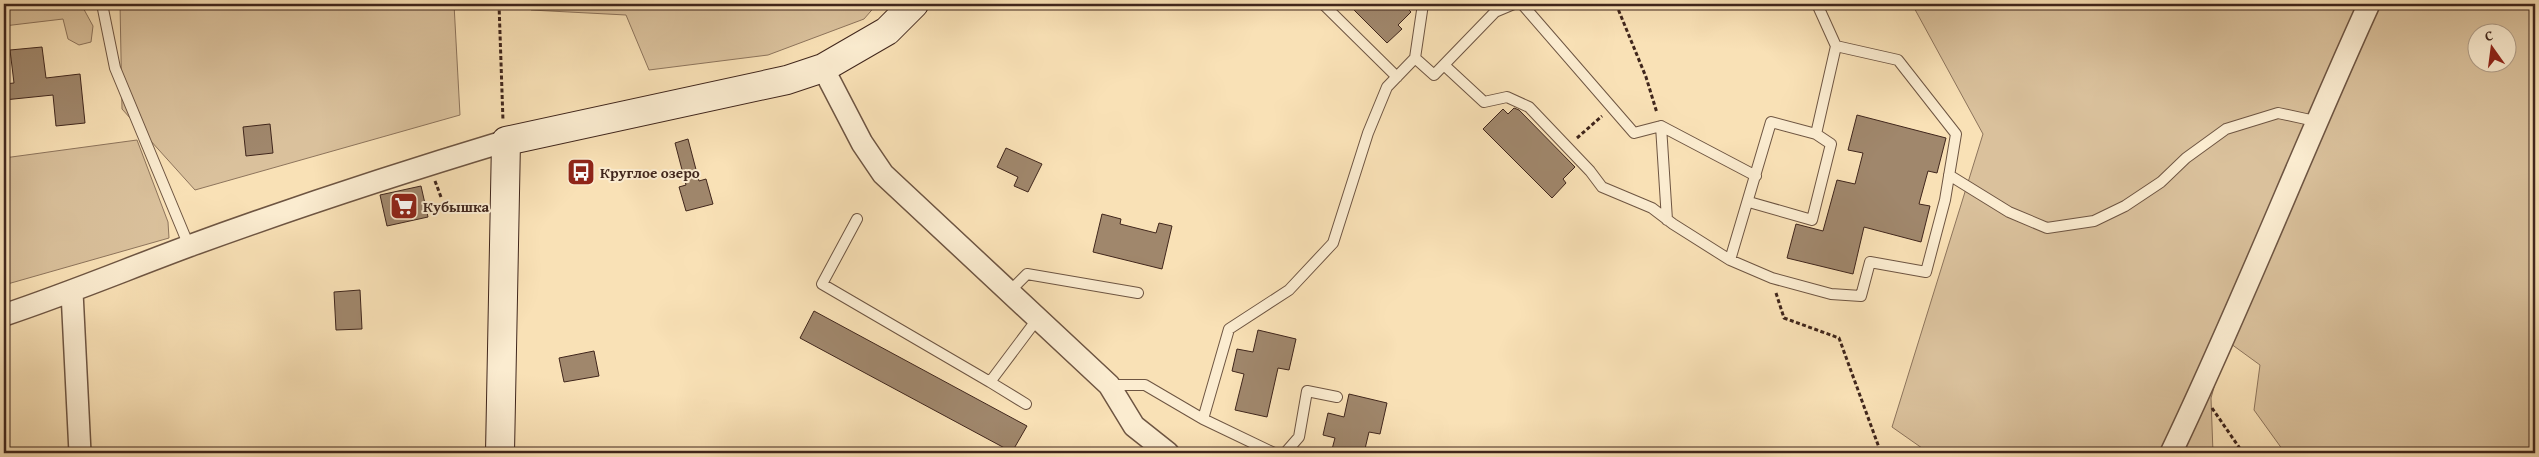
<svg xmlns="http://www.w3.org/2000/svg" width="2539" height="457" viewBox="0 0 2539 457" font-family="'Gentium Book Plus',serif">
<style>
.green{fill:#dac19c;stroke:#8d745c;fill-rule:evenodd}
.building{fill:#a0876c;stroke:#40261c}
.lines{fill:none;stroke-linecap:round;stroke-linejoin:round}
.lane-casing{stroke:#6e5542;stroke-width:12}
.street-casing{stroke:#6e5542;stroke-width:24}
.secondary-casing{stroke:#40261c;stroke-width:30}
.path{stroke:#40261c;stroke-width:3;stroke-dasharray:4 2.5;stroke-linecap:butt}
.lane{stroke:#fbecd0;stroke-width:10}
.street{stroke:#fbecd0;stroke-width:21}
.secondary{stroke:#fbecd0;stroke-width:28}
.labels{text-anchor:middle;dominant-baseline:central;stroke-width:4;stroke-linejoin:round;paint-order:stroke}
.poi-label{font-size:15px;font-weight:bold;fill:#40261c;stroke:#fbecd0;text-anchor:start}
</style>
<rect width="100%" height="100%" fill="#f9e1b6"/>
<filter id="stains"><feTurbulence type="fractalNoise" baseFrequency=".004" numOctaves="4"/><feColorMatrix values="0 0 0 0 .2 0 0 0 0 .09 0 0 0 0 .02 0 0 0 .5 -.17"/></filter>
<radialGradient id="worn" r=".72"><stop offset=".6" stop-color="#630" stop-opacity="0"/><stop offset="1" stop-color="#630" stop-opacity=".3"/></radialGradient>
<path class="green" d="M4 4H81L93 26 91 42 79 45 68 39 63 19 4 26Z
M120 4H454L460 115 195 190 122 109Z
M528 4H877L864 19 768 55 649 70 626 15 531 10Z
M1912 4H2535V453H2285L2254 410 2260 365 2227 341 2211 398 2213 453H1929L1892 427 1983 134ZM2476 32H2506V62H2476Z
M137 140 168 222 169 238 4 285V158Z"/>
<path class="building" d="M1348 4H1403L1411 12 1398 25 1402 29 1387 43Z
M42 47 46 78 80 74 85 123 56 126 53 95 4 100V84L14 83 10 50Z
M1514 108 1519 110 1575 167 1563 179 1566 183 1552 198 1483 129 1503 109 1508 114Z
M1857 115 1946 138 1937 173 1928 171 1919 204 1930 206 1921 242 1864 227 1853 274 1787 258 1796 224 1823 231 1837 180 1855 184 1863 153 1848 150Z
M270 124 273 153 246 156 243 127Z
M688 139 699 181 706 179 713 204 686 211 679 187 686 185 675 143Z
M1006 148 1042 164 1028 192 1014 186 1018 177 997 167Z
M421 186 428 217 387 226 380 195Z
M1102 214 1121 219 1120 224 1156 233 1159 223 1172 226 1162 269 1093 252Z
M360 290 362 329 336 330 334 292Z
M814 311 1027 426 1012 452 800 338Z
M1258 330 1296 339 1289 370 1278 368 1267 417 1235 410 1244 374 1232 371 1237 349 1253 352Z
M594 351 599 376 564 382 559 358Z
M1349 394 1387 403 1380 434 1369 432 1364 453H1331L1335 438 1323 435 1328 413 1344 417Z"/>
<g class="lines">
<defs>
<path id="lane" d="M102 4 115 68 189 246
M1323 4 1397 77
M1522 4 1634 133 1661 126 1756 176
M1817 4 1836 46
M1415 58 1423 4
M1444 65 1484 102 1507 97 1529 107 1590 171 1602 187 1652 208 1673 224 1730 260 1772 278 1831 294 1861 296 1870 262 1926 272 1945 200 1956 134 1898 60 1836 46 1816 134 1771 122 1730 260
M1661 126 1667 220
M1949 175 2009 212 2047 228 2094 221 2125 206 2161 182 2186 158 2226 129 2278 113 2315 121
M1749 202 1812 220 1831 144 1816 134
M857 219 822 284 990 382 1038 318
M1009 292 1027 274 1138 293
M990 382 1026 404
M1110 385H1145L1203 419 1229 329 1289 290 1333 243 1368 133 1387 87 1415 58 1434 75 1495 12 1514 4
M1203 419 1274 453
M1285 453 1299 437 1307 391 1337 397"/>
<path id="street" d="M823 68 862 143 883 174 1109 385 1134 426 1168 453
M72 292 80 453
M4 315C67 294 127 269 189 246 293 208 400 173 506 141
M2171 453C2242 305 2301 153 2369 4"/>
<path id="secondary" d="M500 453 506 141 787 80 823 68 887 31 914 4"/>
</defs>
<use href="#lane" class="lane-casing"/>
<use href="#street" class="street-casing"/>
<use href="#secondary" class="secondary-casing"/>
<path class="path" d="M499 4 503 121
M1616 4 1646 77 1657 113
M1577 138 1602 116
M435 181 441 197
M1776 293 1784 318 1839 338 1881 453
M2212 408 2243 453"/>
<use href="#lane" class="lane"/>
<use href="#street" class="street"/>
<use href="#secondary" class="secondary"/>
</g>
<defs>
<symbol id="bus-square" viewBox="-11 -11 22 22"><rect x="-9" y="-9" width="18" height="18" rx="4" fill="#8f2418" stroke="#fbecd0"/><path d="M-5-6H5V4H4V6H2V4H-2V6H-4V4H-5ZM-3.5-4V0h7V-4ZM-3.5 1.2v1.5H-2V1.2ZM2 1.2v1.5H3.5V1.2Z" fill="#fff"/></symbol>
<symbol id="supermarket-square" viewBox="-11 -11 22 22"><rect x="-9" y="-9" width="18" height="18" rx="4" fill="#8f2418" stroke="#fbecd0"/><path d="M-6-5.5h2.5l.6 2H6L4.5 2H-2.5L-4.4-4H-6ZM-1.5 3.2a1.3 1.3 0 1 0 .1 0ZM3 3.2a1.3 1.3 0 1 0 .1 0Z" fill="#fff"/></symbol>
</defs>
<g fill-rule="evenodd">
<use href="#bus-square" x="565" y="156" width="32" height="32"/>
<use href="#supermarket-square" x="388" y="190" width="32" height="32"/>
</g>
<g class="labels">
<g class="poi-label">
<text x="600" y="172">Круглое озеро</text>
<text x="423" y="206">Кубышка</text>
</g>
</g>
<rect width="2539" height="457" fill="none" stroke="#f9e1b6" stroke-width="20"/>
<rect x="5" y="5" width="2529" height="447" fill="none" stroke="#40261c" stroke-width="2.5"/>
<rect x="10" y="10" width="2519" height="437" fill="none" stroke="#40261c"/>
<g transform="translate(2492 48) rotate(346)"><circle r="24" fill="#fbecd0" stroke="#b09d88"/>
<path d="M0-4L9 19L0 12L-9 19Z" fill="#8f2418"/>
<text y="-8" font-size="14" font-weight="bold" text-anchor="middle" fill="#40261c">С</text>
</g>
<rect width="100%" height="100%" filter="url(#stains)"/>
<rect width="100%" height="100%" fill="url(#worn)"/>
</svg>
